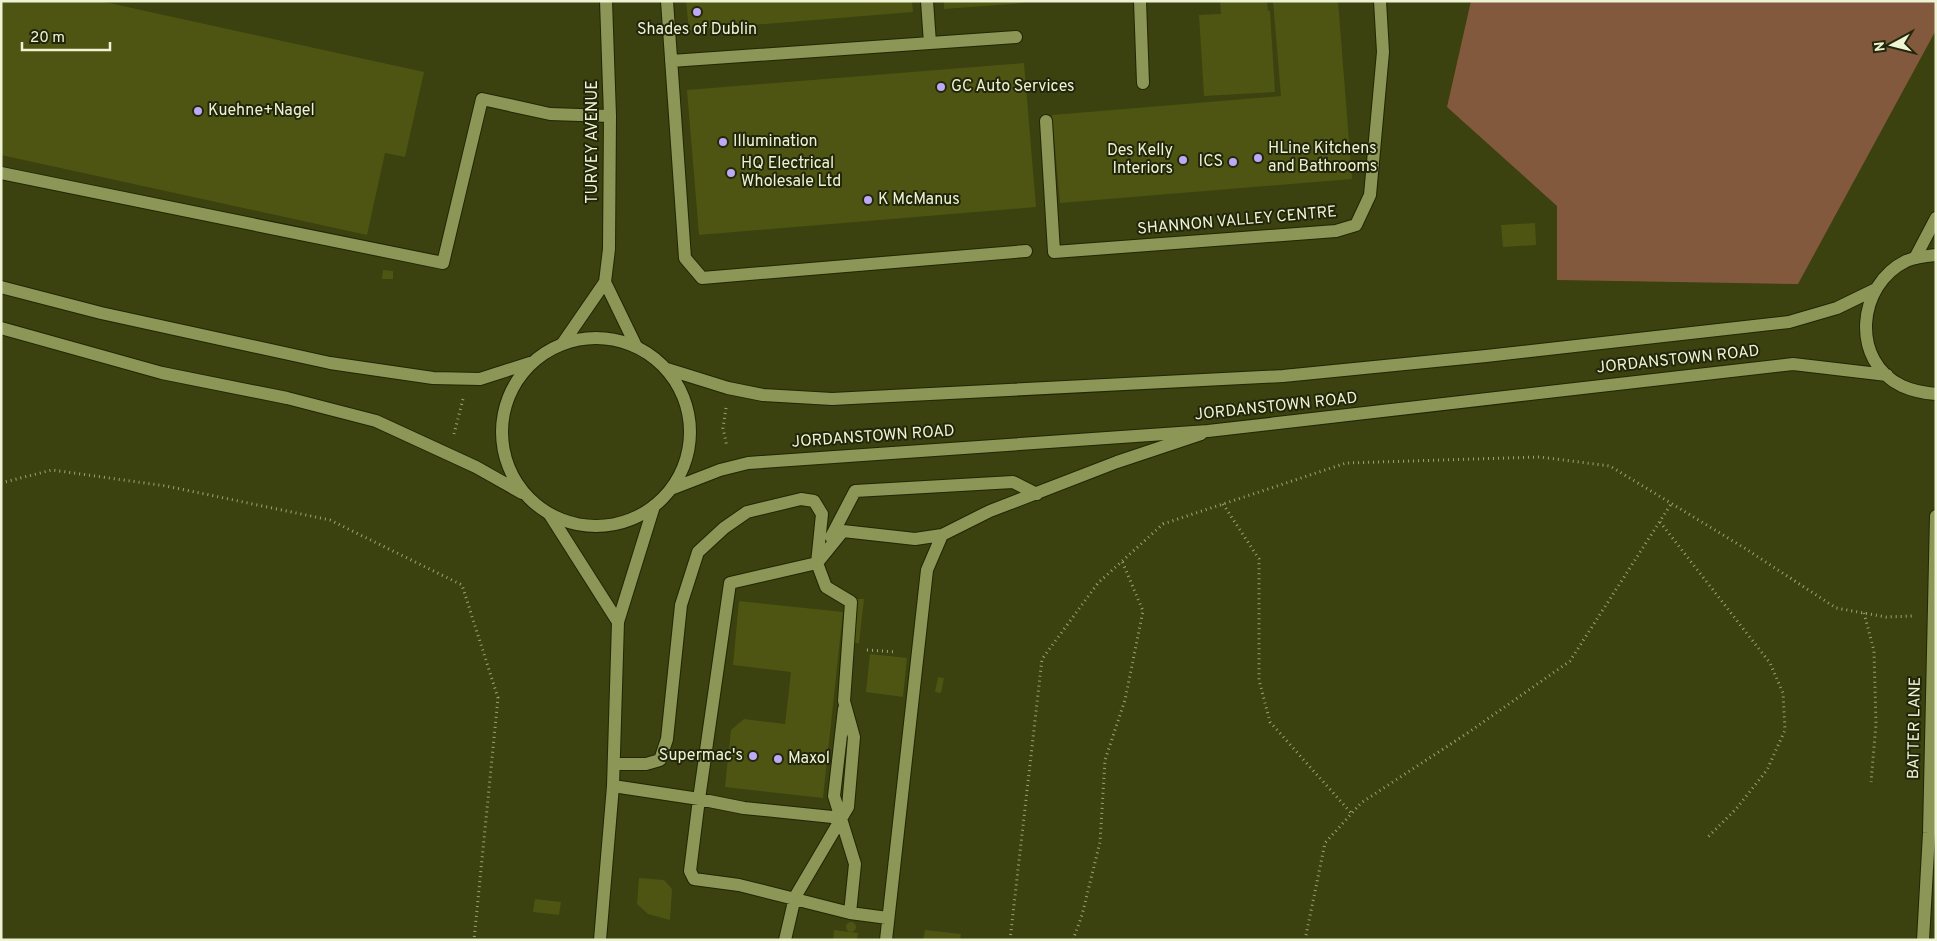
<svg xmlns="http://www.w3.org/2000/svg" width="1937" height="941" viewBox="0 0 1937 941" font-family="Overpass,sans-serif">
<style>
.green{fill:#82593c}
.building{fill:#4e5512}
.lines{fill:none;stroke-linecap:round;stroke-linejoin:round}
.service-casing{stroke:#222604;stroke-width:14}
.minor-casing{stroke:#222604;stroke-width:14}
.tertiary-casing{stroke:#222604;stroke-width:14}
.secondary-casing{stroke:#222604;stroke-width:14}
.path{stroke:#9da37a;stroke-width:3;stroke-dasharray:1 4;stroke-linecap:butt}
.service{stroke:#8c9656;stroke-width:12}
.minor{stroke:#8c9656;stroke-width:12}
.tertiary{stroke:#8c9656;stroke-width:12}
.secondary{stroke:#8c9656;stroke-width:12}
.poi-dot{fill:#bda9f5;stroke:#22260b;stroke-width:2}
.labels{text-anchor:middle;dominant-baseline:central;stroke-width:4;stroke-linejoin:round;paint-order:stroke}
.poi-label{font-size:16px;fill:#eef4d3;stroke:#22260b;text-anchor:start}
.street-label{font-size:16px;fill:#eef4d3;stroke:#22260b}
</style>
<rect width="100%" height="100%" fill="#3b410f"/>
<path class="green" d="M1471 1H1936V30L1798 284 1557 280V206L1447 107Z"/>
<path class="building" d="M1 1H100L424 72 405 157 385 153 367 235 1 155Z
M686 1H912L913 12 689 30Z
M944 1H1024V3L944 9Z
M1220 1H1267L1268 11H1270L1275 92 1204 96 1199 15 1221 14Z
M1273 1H1338L1352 179 1060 203 1052 115 1281 96Z
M1024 63 1036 207 699 235 687 90Z
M1535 223 1536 245 1503 247 1501 225Z
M383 270 393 271V279H382Z
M857 599H864L859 643H852Z
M739 601 843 612 823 798 725 787 731 730 744 719 785 724 791 672 733 665Z
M870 654 907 658 903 697 866 692Z
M938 677 944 678 941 693 935 692Z
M639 878 664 880 672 889 670 920 648 914 637 904Z
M535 899 561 902 559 915 533 912Z
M846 927a5 5 0 1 1 10 0a5 5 0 1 1-10 0Z
M834 930 858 933 857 940H833Z
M925 930 961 934 960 940H923Z"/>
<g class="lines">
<defs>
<path id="service" d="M667 1 685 258 702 278 1026 251
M927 1 930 43
M1140 1 1143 83
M671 61 1016 37
M1046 121 1054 252 1336 231 1356 225 1370 195 1383 52 1380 1
M1 173 443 263 482 99 550 114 610 116
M550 515 618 622
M831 537 855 491 1013 482 1037 494
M844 709 834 796 855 864 850 913 888 918
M614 764H646L660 760 667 739 681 605 698 552 724 528 747 512 801 499 814 501 822 514 817 563 826 587 851 602 844 701 854 737 848 807 795 897 785 940
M613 786 699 799 690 871 694 879 739 885 850 913
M842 818 744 808 699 799 730 583 817 563 843 531 915 539 942 535 990 511 1117 462 1201 434
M600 940 613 786 618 622 654 506
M886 940 927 570 942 535"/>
<path id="minor" d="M1915 258 1936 218
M1923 940 1929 833 1936 516"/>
<path id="tertiary" d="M605 282 636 346
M563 343 605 282 609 249 610 116 606 1"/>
<path id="secondary" d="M1936 255C1925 256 1915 257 1906 261 1857 285 1850 361 1902 386 1913 391 1924 393 1936 394
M1 287 101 313 330 363 433 378 480 379 530 363
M1 328 162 373 287 398 376 421 476 467 522 493
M502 432a94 94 0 1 1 188 0a94 94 0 1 1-188 0Z
M667 369 728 388 763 395 832 399 1283 376 1486 356 1789 322 1837 308 1874 290
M671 489 720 470 748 463 1208 431 1793 364 1887 375"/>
</defs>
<use href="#service" class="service-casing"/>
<use href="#minor" class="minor-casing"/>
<use href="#tertiary" class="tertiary-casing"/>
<use href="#secondary" class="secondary-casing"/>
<path class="path" d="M726 408 723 428 727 447
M454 434 463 399
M1 483 52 470 166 486 330 520 462 585 498 698 474 940
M1223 504 1259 559V680L1270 722 1352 814
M1660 522 1770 663 1783 693 1785 730 1767 770 1736 809 1708 837
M1864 613 1874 651 1876 724 1871 782
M867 650 896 652
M1010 940 1042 659 1098 583 1163 524 1346 463 1540 457 1610 466 1746 549 1836 608 1886 617 1914 616
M1073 940 1082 915 1100 842 1105 760 1125 700 1143 611 1122 561
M1305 940 1325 843 1361 803 1469 732 1570 661 1671 504"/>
<use href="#service" class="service"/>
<use href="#minor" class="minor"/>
<use href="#tertiary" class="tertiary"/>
<use href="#secondary" class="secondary"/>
</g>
<g class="poi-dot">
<circle cx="697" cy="12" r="5"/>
<circle cx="941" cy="87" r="5"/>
<circle cx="198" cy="111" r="5"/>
<circle cx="723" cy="142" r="5"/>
<circle cx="1258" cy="158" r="5"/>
<circle cx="1183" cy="160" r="5"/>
<circle cx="1233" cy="162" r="5"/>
<circle cx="731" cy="173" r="5"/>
<circle cx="868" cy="200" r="5"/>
<circle cx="753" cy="756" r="5"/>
<circle cx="778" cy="759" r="5"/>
</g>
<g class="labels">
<g class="poi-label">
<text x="697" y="30" text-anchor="middle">Shades of Dublin</text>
<text x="951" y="87">GC Auto Services</text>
<text x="208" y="111">Kuehne+Nagel</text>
<text x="733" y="142">Illumination</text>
<text x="1268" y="149">HLine Kitchens<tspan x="1268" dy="18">and Bathrooms</tspan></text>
<text x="1173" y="151" text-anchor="end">Des Kelly<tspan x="1173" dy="18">Interiors</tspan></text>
<text x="1223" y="162" text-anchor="end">ICS</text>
<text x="741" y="164">HQ Electrical<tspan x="741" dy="18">Wholesale Ltd</tspan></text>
<text x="878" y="200">K McManus</text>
<text x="743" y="756" text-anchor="end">Supermac's</text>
<text x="788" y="759">Maxol</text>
</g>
<g class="street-label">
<text transform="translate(593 142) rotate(-90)">TURVEY AVENUE</text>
<text transform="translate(1237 221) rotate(-5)">SHANNON VALLEY CENTRE</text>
<text transform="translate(1678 360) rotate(-6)">JORDANSTOWN ROAD</text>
<text transform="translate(1276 407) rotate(-6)">JORDANSTOWN ROAD</text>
<text transform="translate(873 437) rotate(-4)">JORDANSTOWN ROAD</text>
<text transform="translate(1915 728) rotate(-89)">BATTER LANE</text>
</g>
</g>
<rect width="1937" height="941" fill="none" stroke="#eef4d3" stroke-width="5"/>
<g transform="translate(1892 45) rotate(263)" stroke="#22260b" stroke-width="4" paint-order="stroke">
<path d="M0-4L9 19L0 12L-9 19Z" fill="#eef4d3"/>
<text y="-8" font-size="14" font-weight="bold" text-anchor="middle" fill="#eef4d3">N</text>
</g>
<path d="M22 42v8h88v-8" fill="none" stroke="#eef4d3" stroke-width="2.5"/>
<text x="30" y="42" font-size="15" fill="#eef4d3" stroke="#22260b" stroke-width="4" paint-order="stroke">20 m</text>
</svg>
